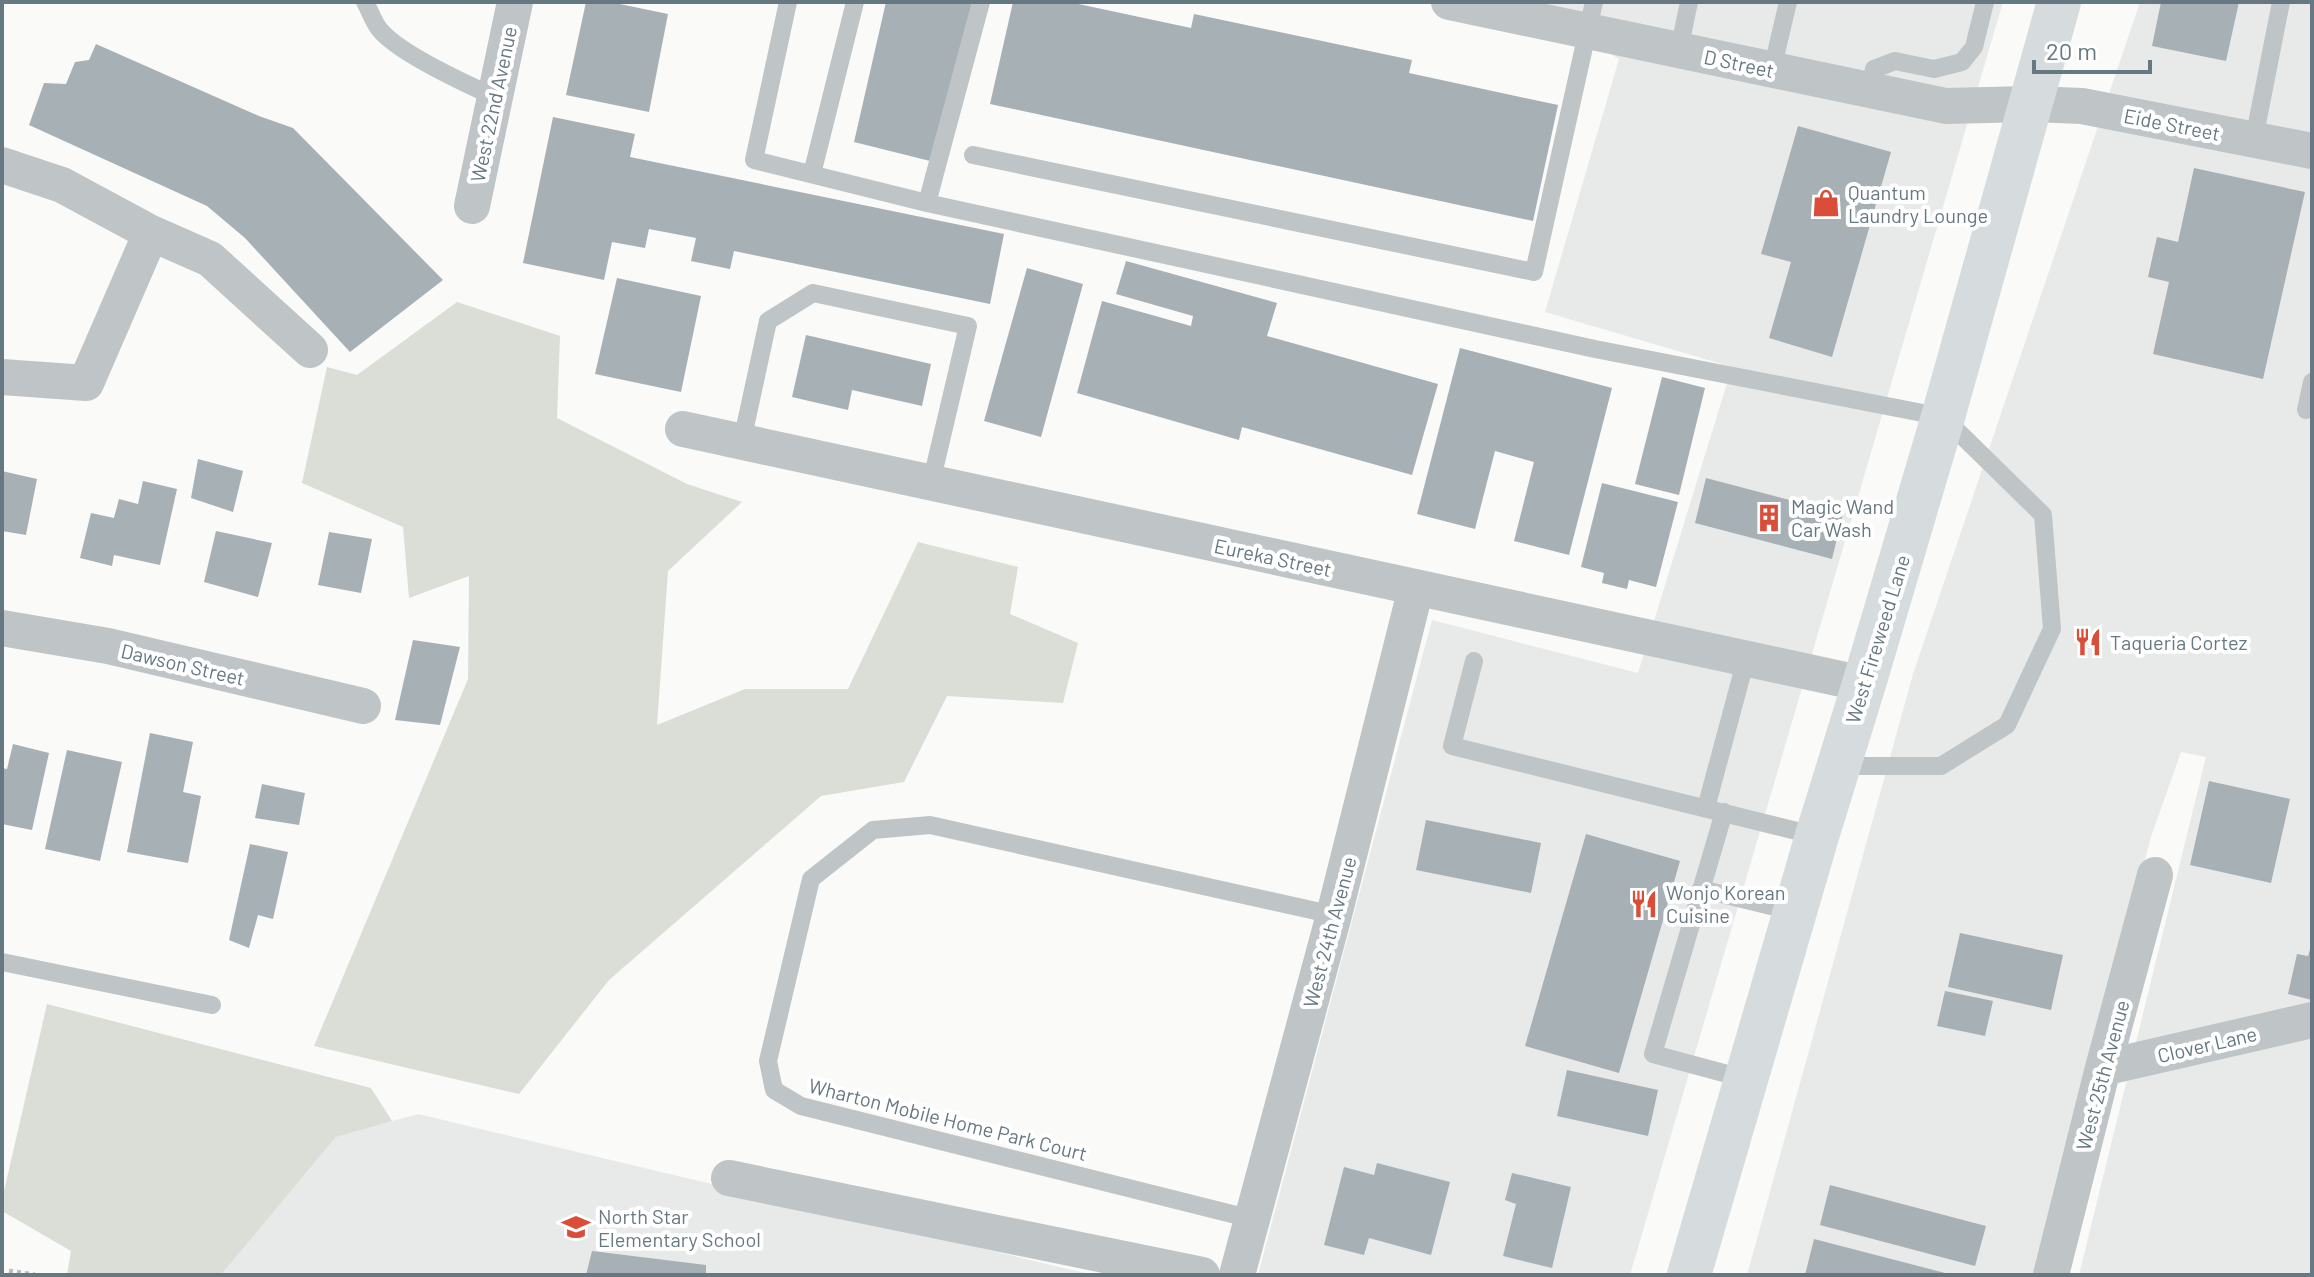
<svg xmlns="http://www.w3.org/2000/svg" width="2314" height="1277" viewBox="0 0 2314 1277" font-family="Barlow,sans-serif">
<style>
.built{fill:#e8eae9}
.green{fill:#daded7}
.building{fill:#a6b0b5}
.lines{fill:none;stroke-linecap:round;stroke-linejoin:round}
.path{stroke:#babec0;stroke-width:5;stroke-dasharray:4 4;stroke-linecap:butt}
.lane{stroke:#bfc4c7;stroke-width:18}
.street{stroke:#bfc4c7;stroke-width:36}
.secondary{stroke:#d6dcde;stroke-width:44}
.labels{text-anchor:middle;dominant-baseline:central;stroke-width:8;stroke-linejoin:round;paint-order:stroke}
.street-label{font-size:20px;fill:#667881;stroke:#fff}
.poi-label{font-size:20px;fill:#667881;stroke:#fff;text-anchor:start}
</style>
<rect width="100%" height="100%" fill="#fafaf8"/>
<path class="built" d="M1524 2H2003L1630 1275H1258L1432 620 1638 673 1732 367 1545 312 1619 59Z
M2140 2H2312V1275H2079L2206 757 2181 752 2151 837 2033 1275H1747L1913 674Z
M418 1114 1093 1275H221L337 1136Z"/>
<path class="green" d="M457 302 560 336 557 418 687 484 742 502 668 571 657 725 745 689H848L918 542 1018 567 1010 614 1078 643 1063 703 947 696 904 782 821 796 609 980 519 1094 314 1046 468 679 469 576 409 598 403 527 302 483 327 367 357 375Z
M47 1004 371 1088 392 1121 336 1137 221 1275H67L71 1251 2 1211V1200Z"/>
<path class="building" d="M586 2H610L668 14 649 112 566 95Z
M886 2H973L934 162 854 142Z
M1013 2H1069L1191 28 1194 14 1412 60 1409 73 1558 105 1533 221 990 104Z
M2161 2H2239L2226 61 2152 46Z
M96 44 259 116 293 128 443 280 350 352 245 238 207 206 29 125 44 83 66 84 75 62 89 60Z
M553 117 635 134 630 157 1004 234 990 304 734 251 730 269 691 261 696 238 649 229 645 248 612 242 604 280 523 263Z
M1798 126 1891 152 1832 357 1769 338 1791 262 1761 254Z
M2194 168 2305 192 2263 379 2153 354 2169 282 2148 277 2157 237 2178 242Z
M1126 261 1277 303 1267 336 1438 384 1412 475 1242 427 1239 440 1077 393 1102 301 1191 326 1193 316 1116 294Z
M1027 268 1083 284 1041 437 984 421Z
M617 278 701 296 681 392 595 374Z
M806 335 931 364 922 406 852 390 848 410 792 397Z
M1460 348 1612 388 1569 555 1514 541 1534 462 1495 451 1475 529 1417 514Z
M1662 377 1705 388 1679 495 1635 484Z
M198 459 243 471 233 512 191 498Z
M2 471 37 479 26 535 2 531Z
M1706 478 1843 514 1832 559 1695 523Z
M143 481 177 489 160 565 114 555 112 566 80 558 91 513 114 518 119 499 138 504Z
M1602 483 1678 502 1656 587 1629 580 1627 589 1602 583 1604 573 1581 567Z
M216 531 272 543 258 597 204 582Z
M329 532 372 539 361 593 318 585Z
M413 640 460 647 440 725 395 720Z
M150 733 193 742 183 792 201 796 188 863 127 852Z
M13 744 49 753 32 830 2 824V768L7 769Z
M67 750 122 762 100 861 45 849Z
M2209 781 2290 799 2271 883 2190 865Z
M262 784 305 793 299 825 255 818Z
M1426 820 1541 843 1531 893 1416 870Z
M1586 834 1680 861 1619 1073 1525 1046Z
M250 844 288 852 273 919 258 915 249 948 229 940Z
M1960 933 2063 955 2051 1010 1948 987Z
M2311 946H2312V1000L2288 994 2297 954 2308 956Z
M1945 991 1993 1001 1985 1036 1937 1026Z
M1567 1070 1658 1090 1648 1136 1557 1116Z
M1377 1163 1450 1182 1431 1255 1369 1238 1364 1255 1324 1245 1344 1167 1374 1175Z
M1512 1173 1571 1187 1552 1268 1503 1256 1516 1204 1505 1200Z
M1830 1185 1986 1226 1975 1266 1820 1225Z
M1814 1239 1949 1274V1275H1805Z
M592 1251 706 1265V1275H586Z"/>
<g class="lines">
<path class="path" d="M9 1271 35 1275"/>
<path class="lane" d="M365 2C370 11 374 23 380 30 400 54 466 84 495 97
M788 2 754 160 927 203 1595 349 1943 417 2043 515 2052 629 2007 725 1941 766H1840
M1679 50 1689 2
M1772 70 1788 2
M1869 90 1874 69 1895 61 1934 69 1962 62 1974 47 1985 2
M2254 139 2281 2
M973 155 1534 272 1594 2
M812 174 855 2
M927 203 981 2
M2306 410 2312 382
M742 441 768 321 813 293 968 326 931 483
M1474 661 1452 746 1817 836
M1706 808 1746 659
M1724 812 1653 1054 1746 1079
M1701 889 1795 912
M2 962 212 1005
M1252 1219 801 1106 774 1090 768 1061 811 879 873 830 930 825 1334 915"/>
<path class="street" d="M1449 2 1946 106 2030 104 2082 106 2312 151
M2 165 62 185 151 233 86 383 2 377
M472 206 515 2
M151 233 210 259 310 350
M683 429 1864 684
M2 628 108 646 363 706
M2103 1068 2312 1020
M729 1178 1202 1275
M1237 1275 1334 915 1416 588
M2051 1275 2103 1068 2155 875"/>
<path class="secondary" d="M1689 1275 1817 836 1864 684 1943 417 2059 2"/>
</g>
<defs>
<symbol id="shop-bare" viewBox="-9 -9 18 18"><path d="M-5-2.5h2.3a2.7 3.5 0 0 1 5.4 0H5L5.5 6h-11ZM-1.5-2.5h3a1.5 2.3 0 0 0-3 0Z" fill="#da4d38" stroke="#fff" stroke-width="2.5" paint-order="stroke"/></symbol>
<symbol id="building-bare" viewBox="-9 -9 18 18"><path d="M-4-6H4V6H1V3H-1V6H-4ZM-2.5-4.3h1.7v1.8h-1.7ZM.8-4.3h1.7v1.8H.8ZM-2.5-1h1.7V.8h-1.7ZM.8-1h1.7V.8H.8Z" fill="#da4d38" stroke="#fff" stroke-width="2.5" paint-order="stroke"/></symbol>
<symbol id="restaurant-bare" viewBox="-9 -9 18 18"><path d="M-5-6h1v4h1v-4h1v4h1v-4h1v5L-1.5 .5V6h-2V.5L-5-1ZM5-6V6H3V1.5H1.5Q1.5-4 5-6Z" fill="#da4d38" stroke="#fff" stroke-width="2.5" paint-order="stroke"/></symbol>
<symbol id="school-bare" viewBox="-9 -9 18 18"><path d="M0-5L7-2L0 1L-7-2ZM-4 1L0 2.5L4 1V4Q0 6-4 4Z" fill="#da4d38" stroke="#fff" stroke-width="2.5" paint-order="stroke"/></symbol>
</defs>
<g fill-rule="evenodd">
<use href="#shop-bare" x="1806" y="183" width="40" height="40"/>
<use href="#building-bare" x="1749" y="498" width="40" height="40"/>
<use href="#restaurant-bare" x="2068" y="622" width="40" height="40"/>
<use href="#restaurant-bare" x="1624" y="884" width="40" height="40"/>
<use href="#school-bare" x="556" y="1207" width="40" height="40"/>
</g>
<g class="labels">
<g class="street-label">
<text transform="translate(1739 63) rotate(12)">D Street</text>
<text transform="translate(493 104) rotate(-78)">West 22nd Avenue</text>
<text transform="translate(2172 124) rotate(11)">Eide Street</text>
<text transform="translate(1273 557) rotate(12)">Eureka Street</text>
<text transform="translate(1877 639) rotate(-73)">West Fireweed Lane</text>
<text transform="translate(183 664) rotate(13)">Dawson Street</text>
<text transform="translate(1329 932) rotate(-75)">West 24th Avenue</text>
<text transform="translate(2207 1044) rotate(-13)">Clover Lane</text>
<text transform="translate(2102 1075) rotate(-75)">West 25th Avenue</text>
<text transform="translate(948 1119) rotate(14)">Wharton Mobile Home Park Court</text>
</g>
<g class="poi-label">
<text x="1848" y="192">Quantum<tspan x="1848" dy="23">Laundry Lounge</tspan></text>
<text x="1791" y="506">Magic Wand<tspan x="1791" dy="23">Car Wash</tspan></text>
<text x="2110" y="642">Taqueria Cortez</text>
<text x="1666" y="892">Wonjo Korean<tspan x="1666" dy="23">Cuisine</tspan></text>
<text x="598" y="1216">North Star<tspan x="598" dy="23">Elementary School</tspan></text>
</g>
</g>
<rect width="2314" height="1277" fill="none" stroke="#667881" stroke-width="8"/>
<path d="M2034 60v12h116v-12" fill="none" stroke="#667881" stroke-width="4"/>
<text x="2046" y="60" font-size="24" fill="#667881" stroke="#ffffff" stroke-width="6" paint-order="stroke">20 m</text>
</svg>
